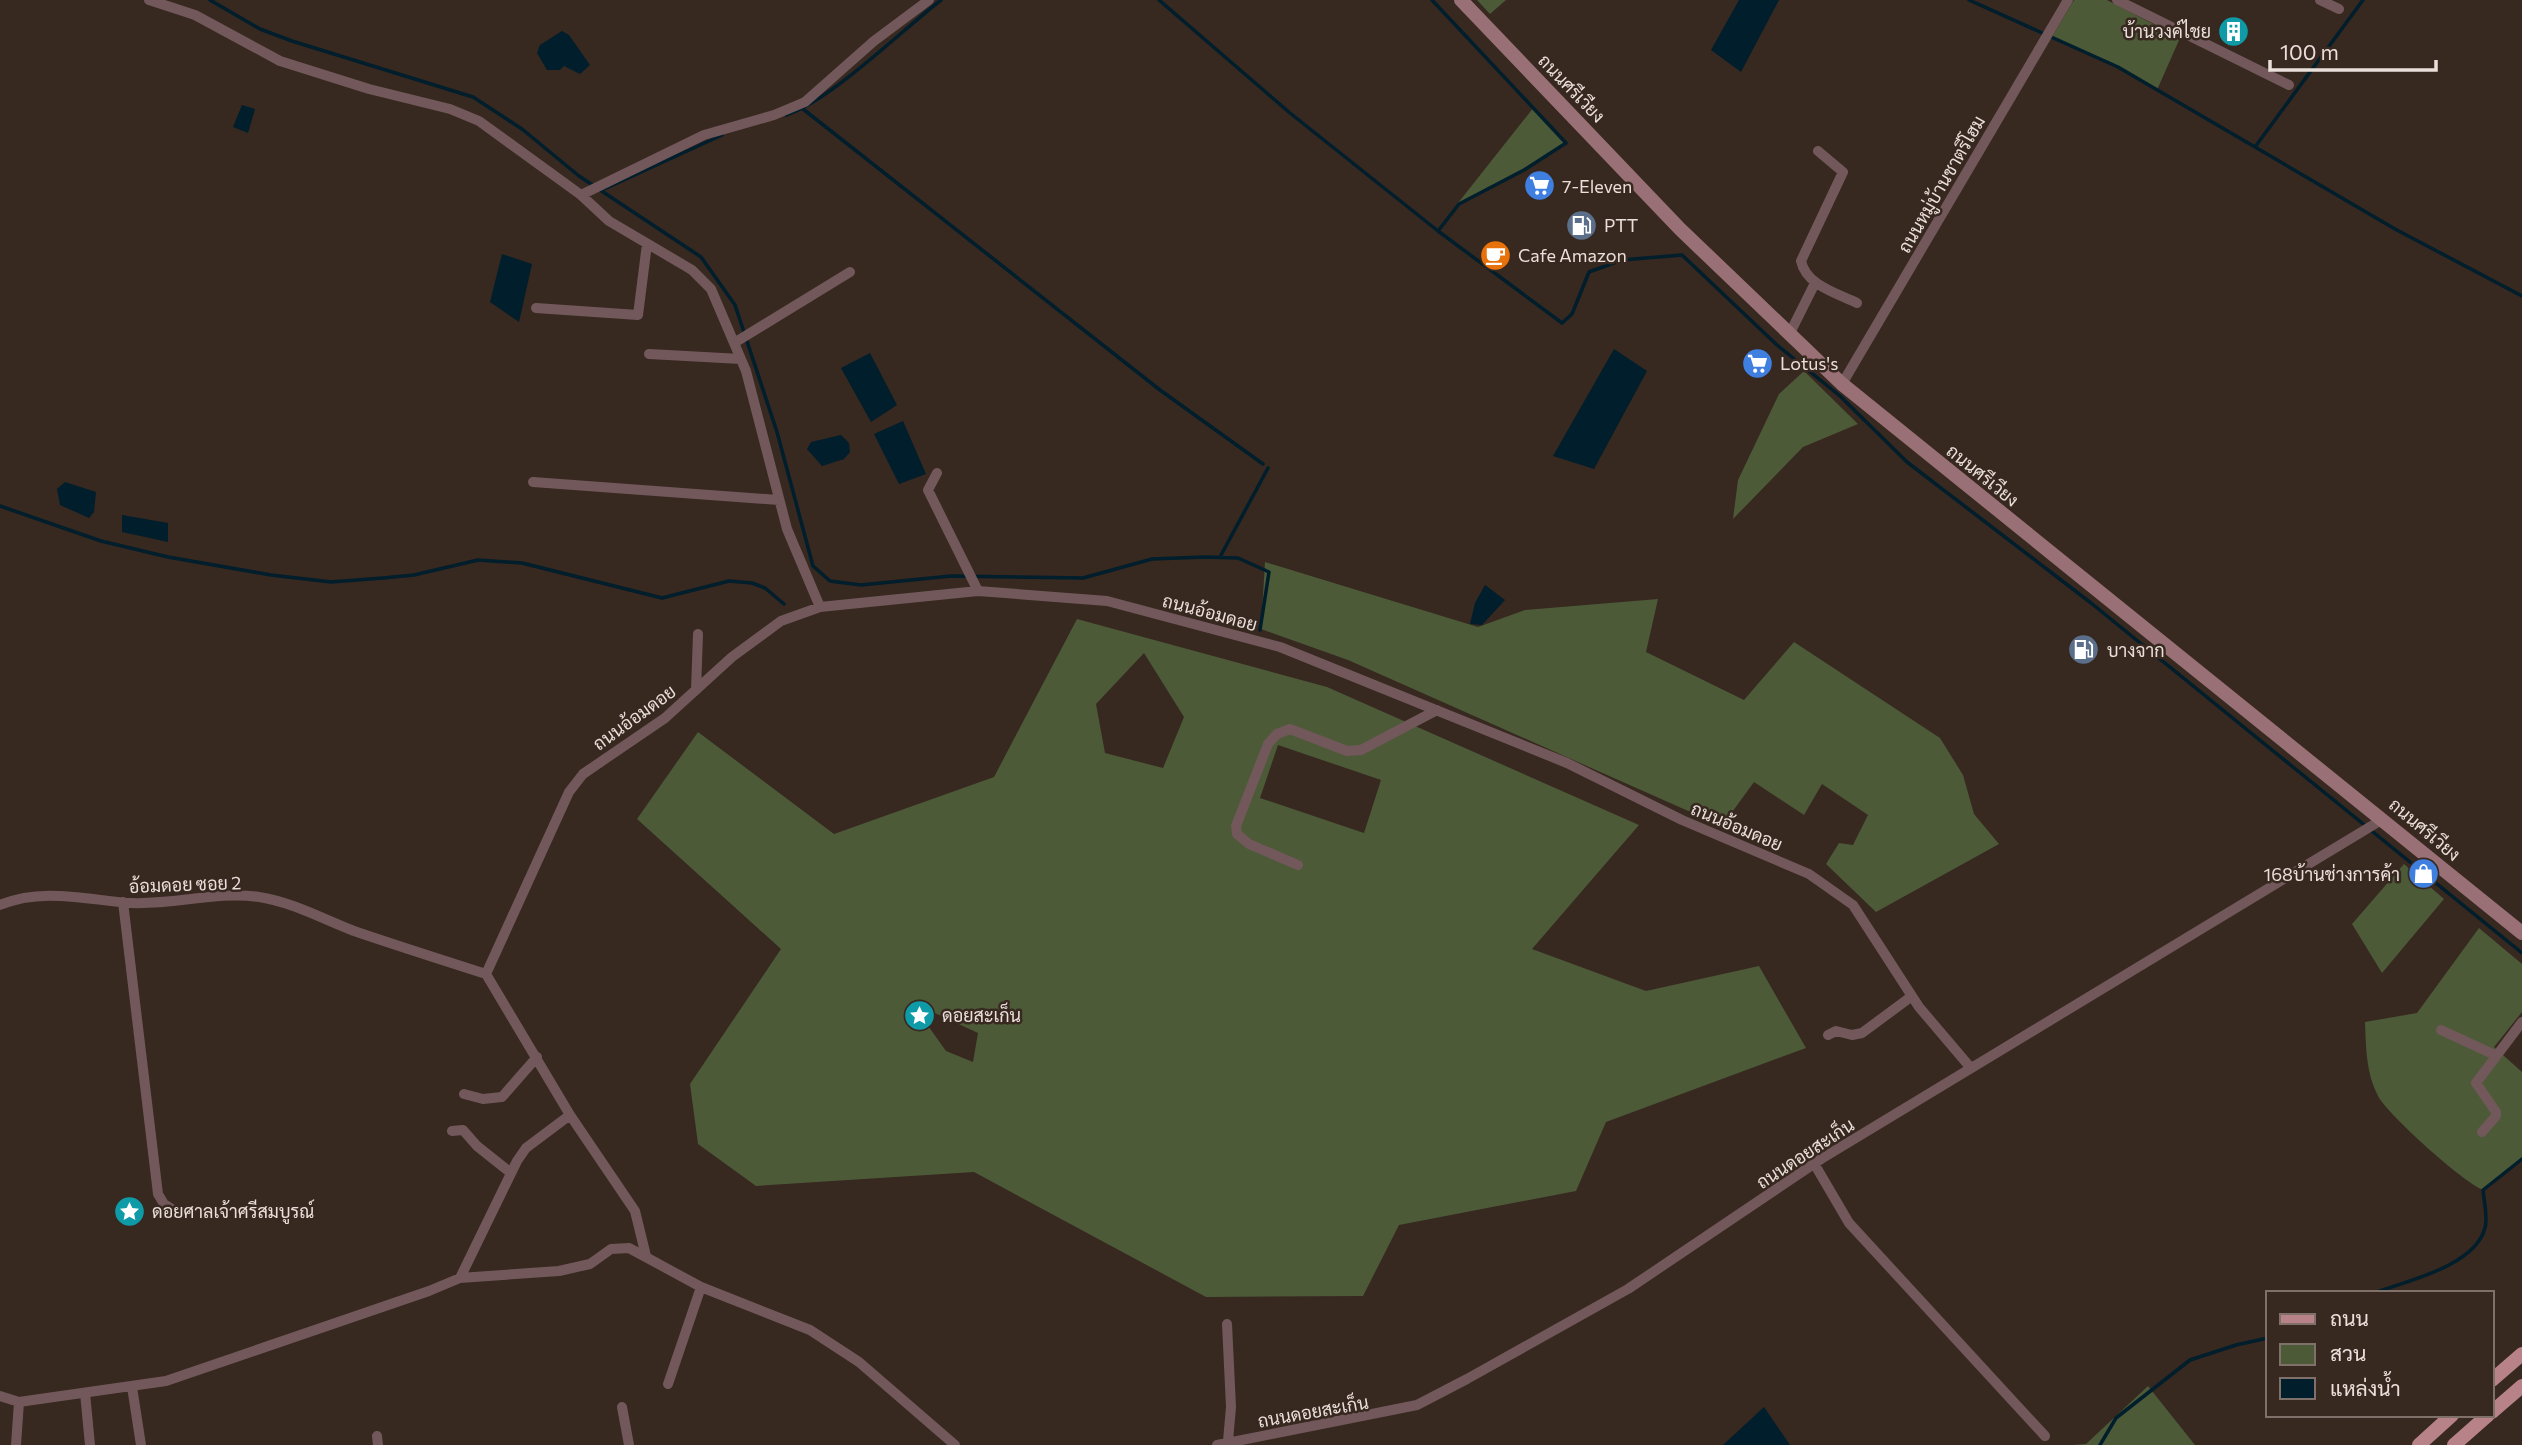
<svg xmlns="http://www.w3.org/2000/svg" width="2522" height="1445" viewBox="0 0 2522 1445" font-family="Commissioner,Sarabun,sans-serif">
<style>
.green{fill:#4c5a38;fill-rule:evenodd}
.water{fill:#001e2b}
.lines{fill:none;stroke-linecap:round;stroke-linejoin:round}
.stream{stroke:#001e2b;stroke-width:3.5}
.street{stroke:#72585b;stroke-width:10}
.secondary{stroke:#997075;stroke-width:14}
.primary{stroke:#b78389;stroke-width:14}
.labels{text-anchor:middle;dominant-baseline:central;stroke-width:5;stroke-linejoin:round;paint-order:stroke}
.poi-label{font-size:18px;fill:#eadfda;stroke:#372820;text-anchor:start}
.street-label{font-size:18px;fill:#eadfda;stroke:#372820}
</style>
<rect width="100%" height="100%" fill="#372820"/>
<path class="green" d="M1477 0H1506L1490 14Z
M2074 0H2107L2180 38 2157 90 2118 67 2052 37Z
M1534 107 1566 143 1522 171 1458 203Z
M1804 371 1858 424 1803 447 1733 519 1738 480 1779 394Z
M1265 562 1478 627 1525 610 1658 599 1646 652 1744 700 1794 642 1940 738 1963 775 1974 814 1999 844 1876 912 1826 864 1839 843 1853 845 1868 815 1822 784 1804 815 1754 782 1722 826 1348 660 1261 629Z
M1077 619 1327 687 1639 825 1532 949 1646 991 1759 966 1806 1048 1606 1122 1576 1191 1399 1225 1363 1296 1206 1297 974 1172 756 1186 698 1144 690 1084 781 949 637 819 698 732 834 834 994 777ZM1144 653 1184 717 1163 768 1105 753 1096 704ZM1278 745 1381 780 1364 833 1260 798ZM911 1002 978 1033 973 1062 946 1051Z
M2404 864 2444 899 2382 973 2352 924Z
M2479 928 2522 964V1012L2494 1047 2522 1072V1159L2483 1190C2463 1182 2388 1115 2378 1096 2366 1073 2366 1048 2365 1022L2417 1013Z
M2148 1386 2195 1445H2072L2086 1444Z"/>
<path class="water" d="M1739 0H1779L1741 72 1711 50Z
M562 31 569 35 590 65 580 74 564 66 560 70H547L537 53 540 45Z
M242 105 255 109 248 133 233 127Z
M502 254 532 264 519 322 490 302Z
M1614 349 1647 371 1594 469 1553 456Z
M870 353 897 405 871 422 841 368Z
M903 421 926 474 899 484 874 434Z
M841 435 849 443 850 452 844 459 822 466 807 449 811 442Z
M65 482 96 492 94 512 89 518 60 505 57 489Z
M122 515 168 523V542L122 532Z
M1485 585 1505 600 1482 625 1470 624 1475 603Z
M1764 1407 1790 1445H1723Z"/>
<g class="lines">
<path class="stream" d="M210 0 260 29 292 41 473 97 522 129 579 176 701 257 735 305 777 432 813 566 830 581 861 585 951 576 1083 578 1152 559 1205 557 1238 558 1269 572 1260 630
M1159 0 1290 113 1438 231 1459 204 1524 170 1566 143 1432 0
M1969 0 2118 67 2255 147
M2363 0 2255 147 2395 229 2522 296
M803 109 1160 390 1263 464
M786 115C830 101 901 31 941 0
M602 190 722 135
M1438 231 1562 323 1572 314 1589 272 1622 260 1682 255 1777 345 1840 396 1907 462 2091 603 2522 953
M0 506 101 541 168 557 271 575 331 582 383 578 414 575 478 560 522 563 662 598 729 581 752 583 765 588 784 604
M1220 557 1268 468
M2374 1293C2407 1281 2475 1266 2485 1228 2488 1218 2484 1201 2483 1190L2522 1159
M2100 1445 2116 1418 2190 1360 2236 1345 2268 1338"/>
<path class="street" d="M149 0 195 15 280 61 369 89 450 109 479 121 581 195 609 221 692 270 711 289 746 371 787 529 820 607
M2117 0 2289 85
M2320 0 2339 9
M1818 151 1843 172 1801 261C1806 285 1836 293 1857 303
M581 195 704 135 774 115 805 102 874 41 929 0
M536 308 638 315 647 244
M1789 335 1815 283
M734 343 850 272
M649 354 741 359
M1842 384 2068 0
M937 473 928 490 978 591
M533 482 779 500
M696 690 698 634
M1298 865 1249 844 1237 834 1236 826 1268 744 1277 734 1290 729 1347 751 1361 750 1437 710
M123 902 158 1194 164 1204 178 1213
M0 905C43 887 87 900 131 903 174 905 217 891 259 897 292 902 323 919 354 931 398 946 442 960 486 974
M486 974 569 792 583 774 665 718 732 657 781 621 820 607 978 591 1107 601 1280 647 1567 763 1682 820 1809 874 1853 905 1919 1007 1970 1067
M486 974 570 1115 635 1211 646 1256
M2441 1030 2495 1055
M1828 1035 1836 1031 1852 1035 1862 1033 1912 996
M464 1094 483 1099 502 1097 537 1057
M452 1131 463 1130 477 1146 511 1173
M2482 1132 2496 1116V1112L2476 1083 2522 1022
M1815 1165 1849 1223 2045 1436
M460 1278 517 1161 526 1148 570 1115
M1227 1324 1231 1407 1228 1441
M668 1384 701 1287
M132 1387 141 1445
M85 1393 90 1445
M0 1396 19 1402
M622 1407 629 1445
M377 1436 378 1445
M16 1445 19 1402 166 1381 429 1291 460 1278 559 1271 590 1264 611 1249 629 1248 701 1287 810 1330 859 1362 955 1445
M1217 1445 1417 1405 1467 1379 1628 1289 1821 1159 2383 819"/>
<path class="secondary" d="M1461 0 1680 229 1842 384 2522 933"/>
<path class="primary" d="M2492 1380 2522 1354
M2492 1412 2522 1386
M2419 1445 2452 1415
M2454 1445 2488 1415"/>
</g>
<defs>
<symbol id="building-disc" viewBox="-11 -11 22 22"><circle r="9.5" fill="#0f9aa8" stroke="#372820"/><path d="M-4-6H4V6H1V3H-1V6H-4ZM-2.5-4.3h1.7v1.8h-1.7ZM.8-4.3h1.7v1.8H.8ZM-2.5-1h1.7V.8h-1.7ZM.8-1h1.7V.8H.8Z" fill="#fff"/></symbol>
<symbol id="supermarket-disc" viewBox="-11 -11 22 22"><circle r="9.5" fill="#3f7fe0" stroke="#372820"/><path d="M-6-5.5h2.5l.6 2H6L4.5 2H-2.5L-4.4-4H-6ZM-1.5 3.2a1.3 1.3 0 1 0 .1 0ZM3 3.2a1.3 1.3 0 1 0 .1 0Z" fill="#fff"/></symbol>
<symbol id="fuel-disc" viewBox="-11 -11 22 22"><circle r="9.5" fill="#5c6f8a" stroke="#372820"/><path d="M-5.5-6h7V0h2V4h1.3V-2.5L3-4.5l.8-.8L6-3V5H2.5V1h-1V6h-7ZM-4.2-4.7v3.2H.2V-4.7Z" fill="#fff"/></symbol>
<symbol id="cafe-disc" viewBox="-11 -11 22 22"><circle r="9.5" fill="#e8710a" stroke="#372820"/><path d="M-5.5-4.5H6V0H3Q3 3.5 0 3.5H-2.5Q-5.5 3.5-5.5 0ZM3-3.2v2h1.7v-2ZM-6 4.5H4V6H-6Z" fill="#fff"/></symbol>
<symbol id="shop-disc" viewBox="-11 -11 22 22"><circle r="9.5" fill="#3f7fe0" stroke="#372820"/><path d="M-5-2.5h2.3a2.7 3.5 0 0 1 5.4 0H5L5.5 6h-11ZM-1.5-2.5h3a1.5 2.3 0 0 0-3 0Z" fill="#fff"/></symbol>
<symbol id="sight-disc" viewBox="-11 -11 22 22"><circle r="9.5" fill="#0f9aa8" stroke="#372820"/><path d="M0-6L1.8-2.2L6-1.7L2.9 1.2L3.7 5.4L0 3.3L-3.7 5.4L-2.9 1.2L-6-1.7L-1.8-2.2Z" fill="#fff"/></symbol>
</defs>
<g fill-rule="evenodd">
<use href="#building-disc" x="2216" y="14" width="35" height="35"/>
<use href="#supermarket-disc" x="1522" y="168" width="35" height="35"/>
<use href="#fuel-disc" x="1564" y="208" width="35" height="35"/>
<use href="#cafe-disc" x="1478" y="238" width="35" height="35"/>
<use href="#supermarket-disc" x="1740" y="346" width="35" height="35"/>
<use href="#fuel-disc" x="2066" y="632" width="35" height="35"/>
<use href="#shop-disc" x="2406" y="856" width="35" height="35"/>
<use href="#sight-disc" x="902" y="998" width="35" height="35"/>
<use href="#sight-disc" x="112" y="1194" width="35" height="35"/>
</g>
<g class="labels">
<g class="poi-label">
<text x="2211" y="31" text-anchor="end">บ้านวงค์ไชย</text>
<text x="1562" y="186">7-Eleven</text>
<text x="1604" y="225">PTT</text>
<text x="1518" y="255">Cafe Amazon</text>
<text x="1780" y="363">Lotus's</text>
<text x="2107" y="650">บางจาก</text>
<text x="2400" y="874" text-anchor="end">168บ้านช่างการค้า</text>
<text x="942" y="1015">ดอยสะเก็น</text>
<text x="152" y="1211">ดอยศาลเจ้าศรีสมบูรณ์</text>
</g>
<g class="street-label">
<text transform="translate(1572 88) rotate(46)">ถนนศรีเวียง</text>
<text transform="translate(1941 184) rotate(-60)">ถนนหมู่บ้านชาตรีโฮม</text>
<text transform="translate(1983 475) rotate(39)">ถนนศรีเวียง</text>
<text transform="translate(1210 612) rotate(15)">ถนนอ้อมดอย</text>
<text transform="translate(634 717) rotate(-36)">ถนนอ้อมดอย</text>
<text transform="translate(1737 826) rotate(23)">ถนนอ้อมดอย</text>
<text transform="translate(2425 829) rotate(40)">ถนนศรีเวียง</text>
<text transform="translate(185 884) rotate(-2)">อ้อมดอย ซอย 2</text>
<text transform="translate(1805 1153) rotate(-33)">ถนนดอยสะเก็น</text>
<text transform="translate(1313 1411) rotate(-10)">ถนนดอยสะเก็น</text>
</g>
</g>
<rect x="2266" y="1291" width="228" height="126" fill="#372820" stroke="#7f716a" stroke-width="2"/>
<rect x="2280" y="1314" width="35" height="10" fill="#b78389" stroke="#7f716a" stroke-width="2"/>
<text x="2330" y="1326" font-size="21" fill="#eadfda">ถนน</text>
<rect x="2280" y="1344" width="35" height="21" fill="#4c5a38" stroke="#7f716a" stroke-width="2"/>
<text x="2330" y="1361" font-size="21" fill="#eadfda">สวน</text>
<rect x="2280" y="1378" width="35" height="21" fill="#001e2b" stroke="#7f716a" stroke-width="2"/>
<text x="2330" y="1396" font-size="21" fill="#eadfda">แหล่งน้ำ</text>
<path d="M2270 60v10h166v-10" fill="none" stroke="#eadfda" stroke-width="3.5"/>
<text x="2280" y="60" font-size="21" fill="#eadfda" stroke="#372820" stroke-width="5" paint-order="stroke">100 m</text>
</svg>
